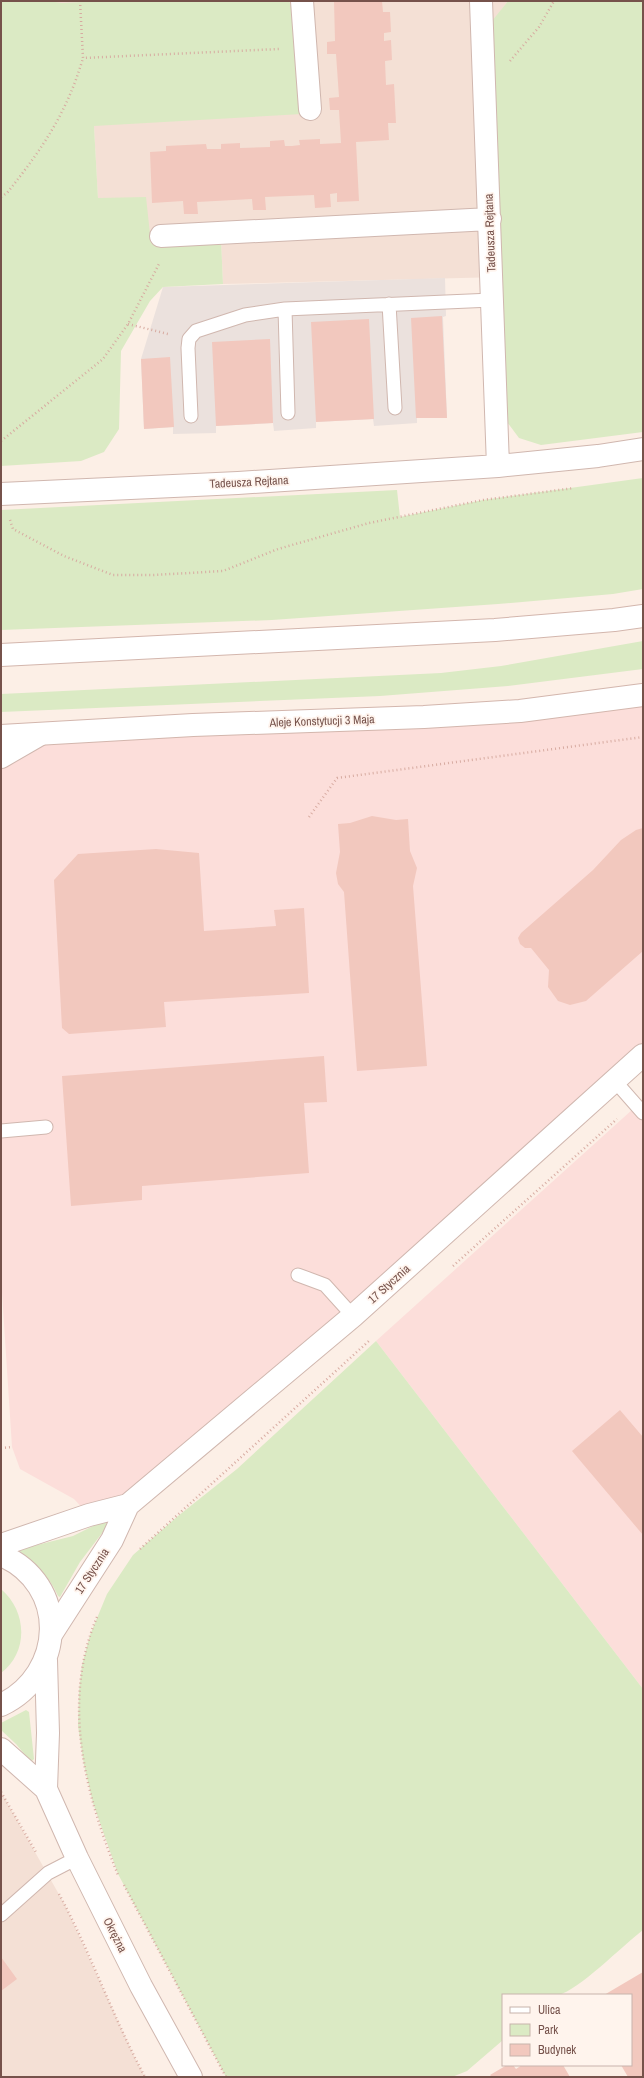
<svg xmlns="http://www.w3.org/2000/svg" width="644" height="2078" viewBox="0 0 644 2078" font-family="'Archivo Narrow',sans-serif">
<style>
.residential{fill:#f4e0d5}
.commercial{fill:#fcdeda}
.industrial{fill:#ebe1dd}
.green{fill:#dbeac4}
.building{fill:#f2c8be}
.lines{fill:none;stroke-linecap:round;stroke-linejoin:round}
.service-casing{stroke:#d0b7af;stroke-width:15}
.minor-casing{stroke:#d0b7af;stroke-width:24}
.tertiary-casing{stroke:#d0b7af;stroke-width:24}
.secondary-casing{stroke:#d3b6ad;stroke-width:24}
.path{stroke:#d7aba1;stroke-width:2.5;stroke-dasharray:1 3;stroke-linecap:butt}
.service{stroke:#fff;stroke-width:13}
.minor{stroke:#fff;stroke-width:22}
.tertiary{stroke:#fff;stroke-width:22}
.secondary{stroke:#fff;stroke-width:22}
.labels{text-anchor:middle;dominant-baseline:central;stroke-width:3.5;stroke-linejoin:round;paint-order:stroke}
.street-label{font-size:12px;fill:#76524b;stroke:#fff4ed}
</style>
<rect width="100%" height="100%" fill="#fcefe6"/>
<path class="residential" d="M48 1H508L492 22 501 277 223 284 221 239 151 243 98 199 94 126Z
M1 1792 65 1905 134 2056 145 2077H1Z"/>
<path class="commercial" d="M643 695V1055L128 1505 89 1515 74 1499 20 1469 12 1447 1 1277V757L39 735Z
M643 1100V1689L376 1341Z"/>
<path class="industrial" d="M445 278 446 316 443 317 447 418H417V423L374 426 373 419 316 422V428L274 431 273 423 216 426V433L173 434V427L144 429 141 359 163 287Z"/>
<path class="green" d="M1 1H48L62 3 102 1H289L295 14 302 114 94 126 98 198 146 197 151 243 221 239 223 284 163 287 150 301 121 351 119 429 104 452 81 461 1 466Z
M508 1H643V432L541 445 519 438 507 422 492 21Z
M643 478V589L613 594 498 604 272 620 1 630V510L397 490 400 517 483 500Z
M643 641V669L508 686 380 696 1 712V694L441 673 501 666Z
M376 1341 643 1689V1930C623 1945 578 1991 558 1995 544 1998 518 1995 503 1995V2040L467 2071 452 2077H226L118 1874 93 1803 84 1765 78 1726 79 1691 82 1665 90 1635 107 1594 133 1555 178 1516 237 1469Z
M109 1518 112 1520 80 1562 60 1597 58 1596C49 1576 36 1564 19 1551L29 1547 73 1536Z
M1 1589C27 1611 29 1652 1 1673Z
M26 1710 29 1712 34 1759 31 1762 16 1744 1 1730V1723Z"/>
<path class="building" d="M334 1H382L383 12H390L391 32 384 33V41L391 40 392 60 385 61 386 85 394 84 396 123H388L389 140 356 142 359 201 337 202V193L330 194 331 207 315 208 314 195 265 197 266 210H253L252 199 197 202 198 214H184L183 201 152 203 150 152 166 151V146L206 144 207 149H221V144L240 143V148L270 147V141L284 140 285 146H292L300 145 299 140 320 139V144L341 143 339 110H330L329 98 339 97 336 54H327V42L335 41Z
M442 316 447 418H416L411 318Z
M369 319 374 419 316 422 311 322Z
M270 339 273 423 216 426 212 342Z
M170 357 174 427 144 429 141 359Z
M372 816 396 820 408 819 410 851 417 868 413 886 427 1066 357 1071 344 892 338 884 336 873 340 852 338 824 350 823Z
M643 828V951L586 1001 570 1005 558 1001 548 987 549 970 531 948H525L520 944 518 938 521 933 593 870 621 840 636 830Z
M156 849 199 853 204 931 276 926 274 910 304 908 309 993 164 1002 166 1027 69 1034 62 1028 54 880 78 854Z
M324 1056 327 1102 304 1103 309 1173 142 1186V1200L71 1206 62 1076Z
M620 1410 643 1437V1535L572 1451Z
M1 1957 17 1979 1 1991Z
M643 1972V2077H628L621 2065H631V1995H604Z
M507 2065H513L516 2069 522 2065H563L570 2077H492L490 2075Z"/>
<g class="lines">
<defs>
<path id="service" d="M389 304 395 408
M285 309 288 413
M191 416 188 348 189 339 196 331 245 315 285 309 492 300
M614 1080 643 1113
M1 1131 46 1127
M298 1275 325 1285 353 1316
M1 1915 48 1873 77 1858"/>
<path id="minor" d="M302 1 310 109
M481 1 498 466
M161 236 490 219
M1 494 238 483 498 466 598 456 643 449
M1 1545 89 1515 128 1505 353 1316 643 1055
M52 1633 112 1540 128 1505"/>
<path id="tertiary" d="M1 757 39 735
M1 1555C69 1584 66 1674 1 1705
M1 1749 46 1789 77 1858 141 1986 191 2077
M46 1789 48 1733 46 1660"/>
<path id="secondary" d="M1 655 495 630 614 620 643 616
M1 736 193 725 424 717 520 711 643 695"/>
</defs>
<use href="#service" class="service-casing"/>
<use href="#minor" class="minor-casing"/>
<use href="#tertiary" class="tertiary-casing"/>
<use href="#secondary" class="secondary-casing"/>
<path class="path" d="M80 1 83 58 279 49
M510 61 539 27 554 1
M1 197 7 193C42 149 67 113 83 58
M128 324 168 334
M1 441 103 359 128 324 160 262
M10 520 13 529 64 556 113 575H154L223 571 278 549 369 523 483 500 574 488
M309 817 337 778 643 737
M453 1266 617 1119
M1 1448 12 1447
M140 1549 370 1340
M97 1617C61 1702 85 1793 118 1875
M1 1792 37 1854
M124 1885 226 2077
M59 1894C91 1953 113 2018 145 2077"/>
<use href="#service" class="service"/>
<use href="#minor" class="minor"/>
<use href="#tertiary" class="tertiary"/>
<use href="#secondary" class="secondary"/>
</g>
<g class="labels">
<g class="street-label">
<text transform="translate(490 233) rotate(-92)">Tadeusza Rejtana</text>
<text transform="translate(249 482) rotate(-3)">Tadeusza Rejtana</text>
<text transform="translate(322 721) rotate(-2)">Aleje Konstytucji 3 Maja</text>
<text transform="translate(389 1284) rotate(-42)">17 Stycznia</text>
<text transform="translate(92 1571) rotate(-57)">17 Stycznia</text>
<text transform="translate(115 1935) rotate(63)">Okrężna</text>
</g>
</g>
<rect width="644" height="2078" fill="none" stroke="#76524b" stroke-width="4"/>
<rect x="502" y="1994" width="130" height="72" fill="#fff4ed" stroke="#c8b3ac"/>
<rect x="510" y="2007" width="20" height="6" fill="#ffffff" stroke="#c8b3ac"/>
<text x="538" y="2014" font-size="12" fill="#76524b">Ulica</text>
<rect x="510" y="2024" width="20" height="12" fill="#dbeac4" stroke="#c8b3ac"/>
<text x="538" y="2034" font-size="12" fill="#76524b">Park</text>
<rect x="510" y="2044" width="20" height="12" fill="#f2c8be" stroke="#c8b3ac"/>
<text x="538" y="2054" font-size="12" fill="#76524b">Budynek</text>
</svg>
